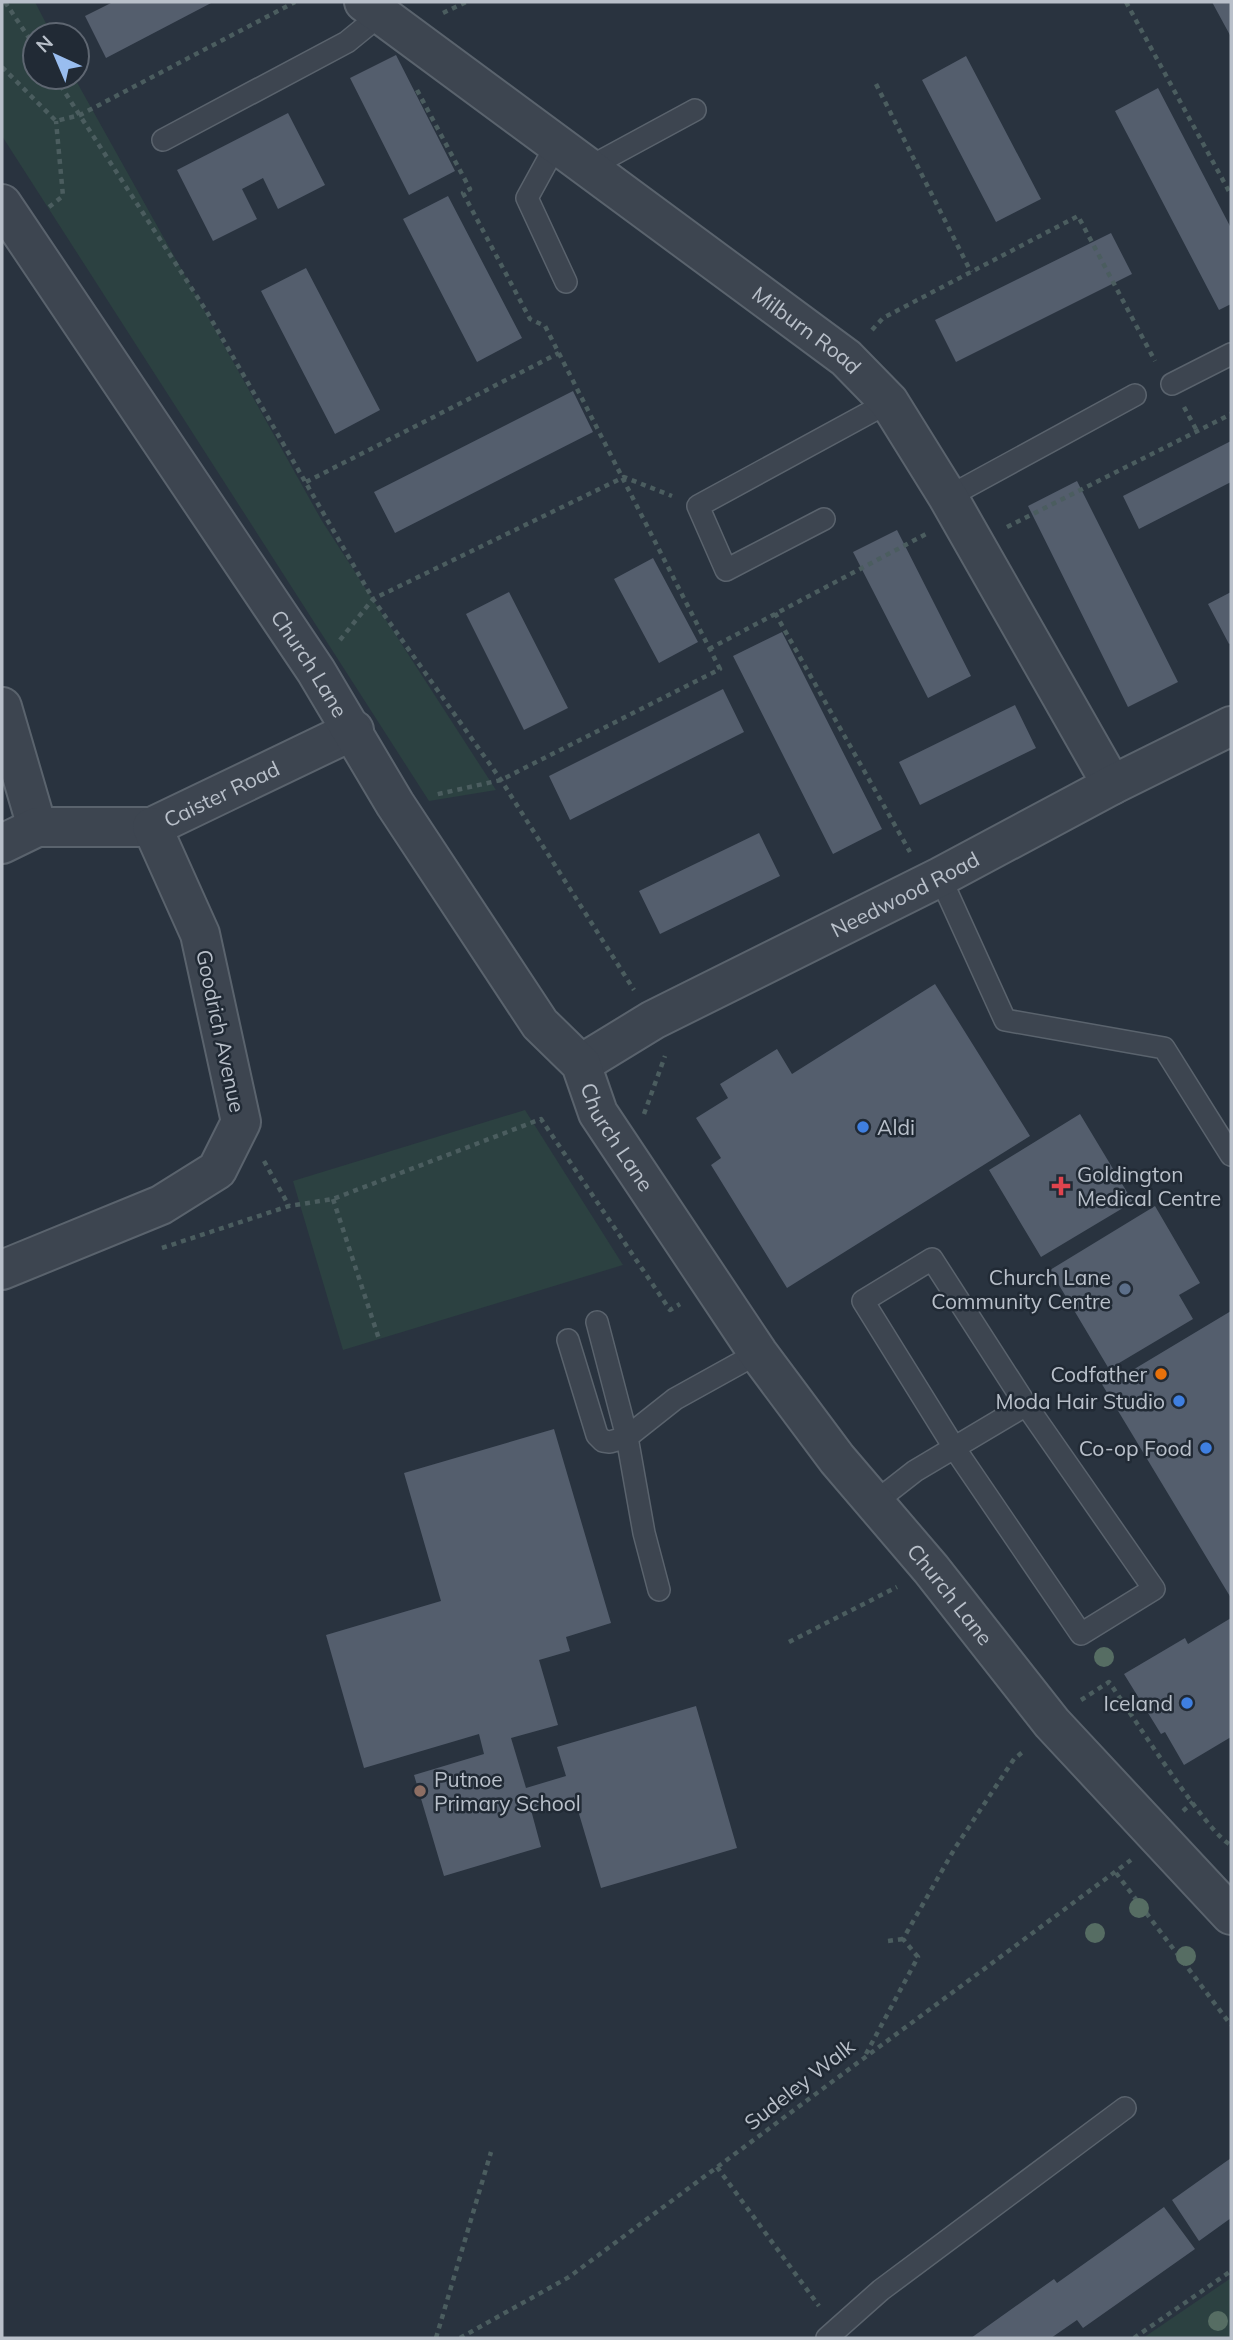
<svg xmlns="http://www.w3.org/2000/svg" width="1233" height="2340" viewBox="0 0 1233 2340" font-family="Mulish,sans-serif">
<style>
.green{fill:#2c4141}
.building{fill:#545e6d}
.lines{fill:none;stroke-linecap:round;stroke-linejoin:round}
.service-casing{stroke:#5a636d;stroke-width:24}
.minor-casing{stroke:#5a636d;stroke-width:42}
.tertiary-casing{stroke:#5a636d;stroke-width:42}
.path{stroke:#4b5d5f;stroke-width:4.5;stroke-dasharray:5 5;stroke-linecap:butt}
.service{stroke:#3d4550;stroke-width:21}
.minor{stroke:#3d4550;stroke-width:38}
.tertiary{stroke:#3d4550;stroke-width:38}
.tree{fill:#566d63}
.shop-dot{fill:#3f7fe0;stroke:#212a35;stroke-width:2.5}
.health-dot{fill:#e0444e;stroke:#212a35;stroke-width:2.5}
.service-dot{fill:#5c6f8a;stroke:#212a35;stroke-width:2.5}
.food-dot{fill:#e8710a;stroke:#212a35;stroke-width:2.5}
.education-dot{fill:#8d6e63;stroke:#212a35;stroke-width:2.5}
.labels{text-anchor:middle;dominant-baseline:central;stroke-width:5;stroke-linejoin:round;paint-order:stroke}
.street-label{font-size:21px;fill:#b9c0ca;stroke:#212a35}
.poi-label{font-size:21px;fill:#b9c0ca;stroke:#212a35;text-anchor:end}
</style>
<rect width="100%" height="100%" fill="#29333f"/>
<path class="green" d="M2 2H35L52 35H35V77H74L322 521 496 790 429 801 2 136Z
M525 1110 623 1265 343 1350 293 1181Z
M1231 2278V2338H1143Z"/>
<path class="building" d="M113 2H213L106 58 85 16Z
M1212 2H1231V37Z
M396 55 455 171 409 195 350 78Z
M966 56 1041 199 996 222 922 80Z
M1158 88 1231 228V304L1219 310 1115 111Z
M288 113 325 185 278 209 263 178 242 189 257 219 213 241 177 170Z
M448 196 522 338 477 362 403 219Z
M1111 233 1132 274 956 362 935 320Z
M306 268 380 410 335 434 261 291Z
M573 391 593 432 395 533 374 492Z
M1231 441V482L1139 529 1123 496Z
M1077 481 1178 682 1128 707 1028 506Z
M897 530 971 676 928 698 853 552Z
M653 558 698 642 659 663 614 579Z
M509 592 568 708 524 730 466 614Z
M1231 592V643L1229 644 1208 604Z
M782 632 882 829 833 854 733 656Z
M723 689 744 732 570 820 549 776Z
M1015 705 1036 748 920 805 899 762Z
M759 833 780 876 660 934 639 891Z
M935 984 1030 1136 787 1288 711 1165 721 1158 696 1118 728 1098 720 1084 777 1049 792 1074Z
M1080 1114 1133 1202 1041 1257 989 1170Z
M1155 1206 1200 1283 1179 1295 1193 1319 1109 1369 1116 1380 1231 1311V1598L1097 1376 1109 1369 1050 1270Z
M554 1429 611 1623 566 1637 570 1651 539 1660 558 1725 511 1738 526 1788 566 1776 557 1747 696 1706 737 1848 601 1888 574 1797 531 1810 541 1847 444 1876 414 1775 484 1754 479 1734 364 1768 326 1635 441 1601 404 1473Z
M1231 1618V1737L1184 1765 1165 1732 1161 1734 1124 1674 1185 1638 1188 1644Z
M1231 2158V2218L1199 2241 1172 2200Z
M1164 2207 1195 2249 1083 2328 1077 2320 1051 2338H971L1054 2279 1057 2283Z"/>
<g class="lines">
<defs>
<path id="service" d="M163 140 347 42 380 15
M556 145 527 198 566 282
M588 168 695 110
M1172 384 1231 354
M948 497 1135 395
M824 519 726 570 698 506 889 402
M940 877 1005 1020 1164 1048 1231 1155
M932 1259 1026 1405 1154 1589 1081 1634 955 1449 863 1301Z
M597 1322 627 1437 644 1533 659 1590
M568 1340 597 1435 603 1441 610 1442 627 1437 675 1399 758 1353
M874 1503 915 1471 1026 1405
M827 2338 881 2290 1125 2108"/>
<g id="minor">
<path id="s1" d="M364 2 846 358 889 402 948 497 1112 785"/>
<path d="M2 707 37 827"/>
<path id="s2" d="M2 844 37 827H152L354 730"/>
<path id="s3" d="M581 1064 653 1020 940 877 1112 785 1231 726"/>
<path d="M2 1270 161 1205 217 1170 241 1122 200 934 152 827"/>
</g>
<g id="tertiary">
<path id="s4" d="M2 204 316 671 395 804 540 1024 581 1064 598 1113 758 1353 837 1459 931 1569 1052 1723 1231 1915"/>
</g>
</defs>
<use href="#service" class="service-casing"/>
<use href="#minor" class="minor-casing"/>
<use href="#tertiary" class="tertiary-casing"/>
<path class="path" d="M5 2 35 47
M1126 2 1231 195
M443 13 466 2
M2 67 56 121 80 115 295 2
M55 77 207 312 373 599 501 780 634 990
M876 84 971 272
M417 90 470 189 463 193 530 319 545 326 720 669 501 780 434 795
M49 207 63 196 56 121
M872 330 883 318 1078 216 1155 361
M1184 407 1197 431
M306 482 559 353
M1007 527 1231 414
M775 613 910 852
M340 640 373 599 624 477 672 496
M709 649 928 533
M644 1114 665 1056
M264 1161 289 1206
M333 1199 379 1339
M162 1248 289 1206 333 1199 541 1119 670 1310 680 1304
M789 1642 897 1587
M1081 1700 1109 1682C1129 1710 1208 1835 1231 1845
M1183 1811 1193 1802
M1116 1873 1231 2025
M888 1941 903 1939
M866 2054 918 1957 903 1939 955 1848 1014 1759 1025 1750
M717 2167 819 2306
M436 2338 491 2152
M460 2338 569 2277 1131 1860
M1134 2338 1231 2271"/>
<use href="#service" class="service"/>
<use href="#minor" class="minor"/>
<use href="#tertiary" class="tertiary"/>
</g>
<g class="tree">
<circle cx="1104" cy="1657" r="10"/>
<circle cx="1139" cy="1908" r="10"/>
<circle cx="1095" cy="1933" r="10"/>
<circle cx="1186" cy="1956" r="10"/>
<circle cx="1218" cy="2321" r="10"/>
</g>
<g class="shop-dot">
<circle cx="863" cy="1127" r="7"/>
<circle cx="1179" cy="1401" r="7"/>
<circle cx="1206" cy="1448" r="7"/>
<circle cx="1187" cy="1703" r="7"/>
</g>
<path class="health-dot" d="M1057.5 1175.5h7v7h7v7h-7v7h-7v-7h-7v-7h7z"/>
<circle class="service-dot" cx="1125" cy="1289" r="7"/>
<circle class="food-dot" cx="1161" cy="1374" r="7"/>
<circle class="education-dot" cx="420" cy="1791" r="7"/>
<g class="labels">
<g class="street-label">
<text stroke="none"><textPath href="#s1" startOffset="551">Milburn Road</textPath></text>
<text stroke="none"><textPath href="#s4" startOffset="553">Church Lane</textPath></text>
<text stroke="none"><textPath href="#s2" startOffset="231">Caister Road</textPath></text>
<text stroke="none"><textPath href="#s3" startOffset="366">Needwood Road</textPath></text>
<text transform="translate(221 1031) rotate(78)">Goodrich Avenue</text>
<text stroke="none"><textPath href="#s4" startOffset="1120">Church Lane</textPath></text>
<text stroke="none"><textPath href="#s4" startOffset="1687">Church Lane</textPath></text>
<text transform="translate(799 2084) rotate(-38)">Sudeley Walk</text>
</g>
<g class="poi-label">
<text x="877" y="1127" text-anchor="start">Aldi</text>
<text x="1077" y="1174" text-anchor="start">Goldington<tspan x="1077" dy="24">Medical Centre</tspan></text>
<text x="1111" y="1277">Church Lane<tspan x="1111" dy="24">Community Centre</tspan></text>
<text x="1147" y="1374">Codfather</text>
<text x="1165" y="1401">Moda Hair Studio</text>
<text x="1192" y="1448">Co-op Food</text>
<text x="1173" y="1703">Iceland</text>
<text x="434" y="1779" text-anchor="start">Putnoe<tspan x="434" dy="24">Primary School</tspan></text>
</g>
</g>
<rect width="1233" height="2340" fill="none" stroke="#b9c0ca" stroke-width="7"/>
<g transform="translate(56 56) rotate(316)"><circle r="33" fill="#212a35" stroke="#5e6671" stroke-width="2"/>
<path d="M0-5L12 26L0 18L-12 26Z" fill="#99bdef"/>
<text y="-10" font-size="19" font-weight="bold" text-anchor="middle" fill="#b9c0ca">N</text>
</g>
</svg>
